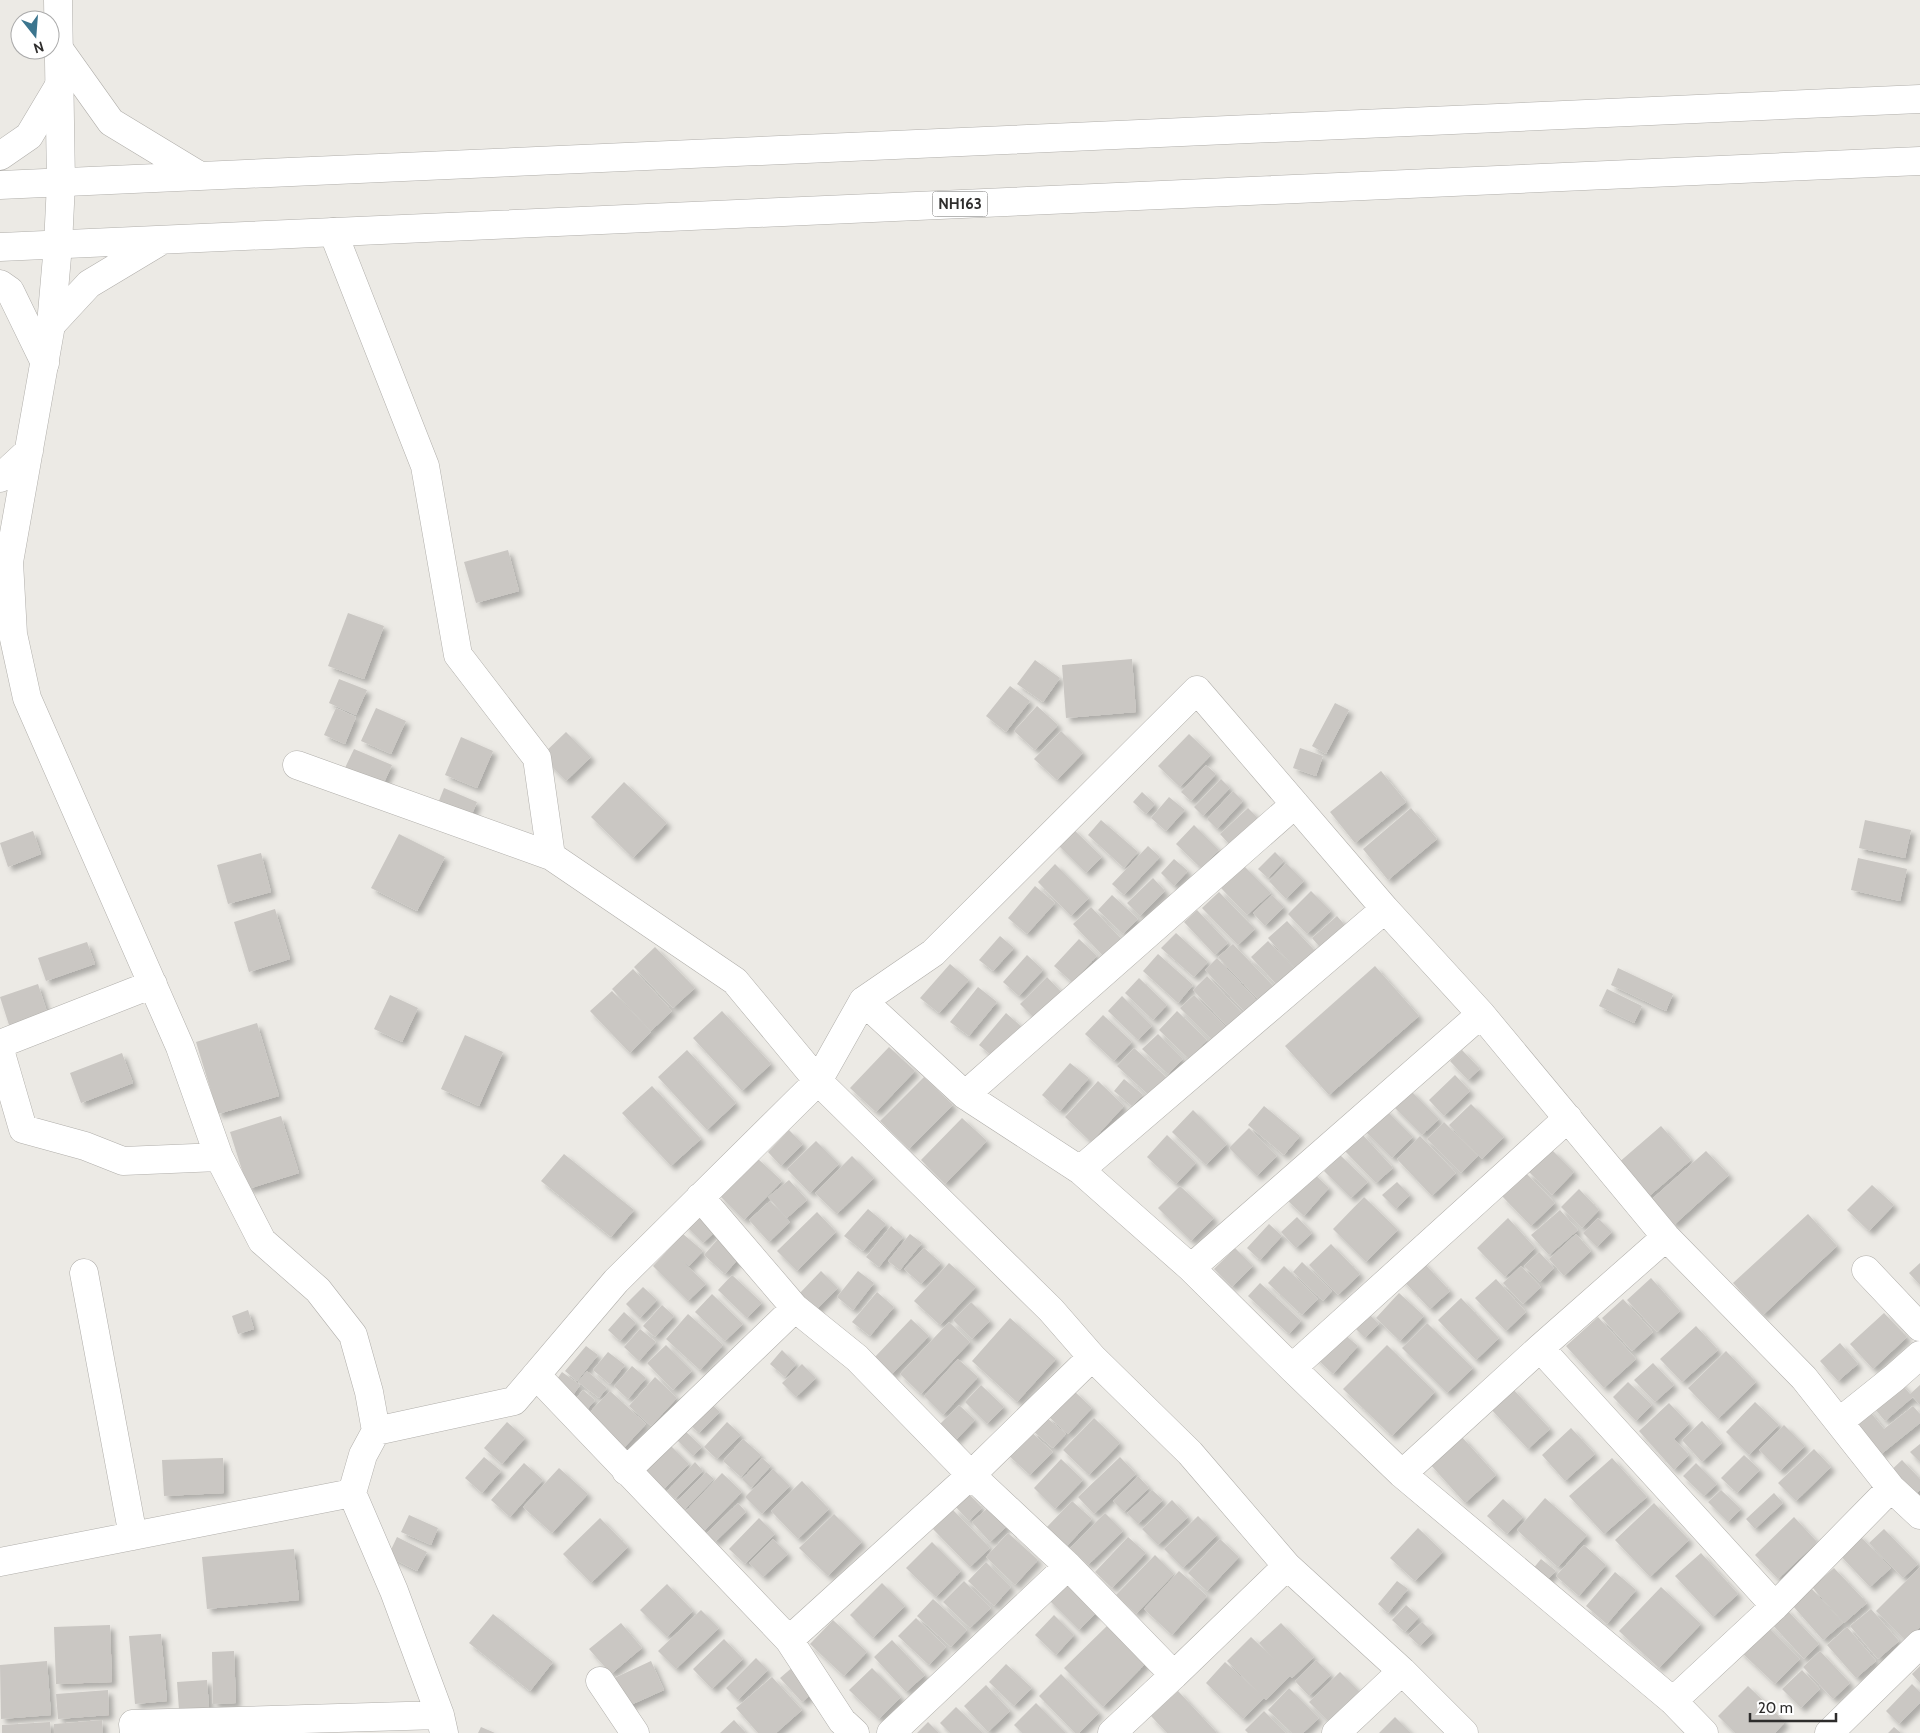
<svg xmlns="http://www.w3.org/2000/svg" width="1920" height="1733" viewBox="0 0 1920 1733" font-family="Cabin,sans-serif">
<style>
.building{fill:#cac7c3;filter:url(#shadow)}
.lines{fill:none;stroke-linecap:round;stroke-linejoin:round}
.minor-casing{stroke:#b0aeaa;stroke-width:29}
.trunk-casing{stroke:#b0aeaa;stroke-width:29}
.minor{stroke:#fff;stroke-width:28}
.trunk{stroke:#fff;stroke-width:28}
.labels{text-anchor:middle;dominant-baseline:central;stroke-width:4;stroke-linejoin:round;paint-order:stroke}
.shield{fill:#fff;stroke:#6d6c6b;stroke-width:1}
.shield-label{font-size:15px;font-weight:bold;fill:#2e2d2c}
</style>
<defs>
<filter id="shadow"><feDropShadow dx="4.5" dy="4.5" stdDeviation="2.5" flood-color="#0004"/></filter>
</defs>
<rect width="100%" height="100%" fill="#eceae5"/>
<path class="building" d="M508 550 519 591 476 603 464 562Z
M348 613 384 626 364 679 328 666Z
M1132 659 1136 712 1066 718 1062 665Z
M1035 660 1060 678 1043 702 1017 684Z
M339 679 367 690 356 715 329 703Z
M1010 686 1030 701 1006 732 986 716Z
M1335 703 1349 710 1326 754 1312 746Z
M1037 706 1058 725 1035 750 1014 731Z
M336 708 356 717 345 744 324 735Z
M376 708 406 721 391 754 361 741Z
M1061 731 1083 753 1057 780 1034 759Z
M566 732 591 757 566 781 541 756Z
M1189 734 1211 755 1180 787 1158 766Z
M461 737 493 751 477 788 445 775Z
M1300 748 1323 756 1316 776 1293 768Z
M354 749 392 765 382 787 344 770Z
M1206 765 1216 774 1191 801 1181 792Z
M1381 771 1406 802 1355 843 1330 812Z
M1221 779 1230 788 1203 816 1194 807Z
M624 782 667 823 633 858 591 817Z
M444 788 477 802 470 819 437 806Z
M1233 791 1243 801 1217 829 1207 819Z
M1142 792 1155 804 1146 814 1133 802Z
M1169 797 1185 810 1166 831 1151 818Z
M1248 808 1260 820 1231 846 1220 834Z
M1411 808 1437 839 1388 880 1363 849Z
M1101 820 1138 852 1124 868 1088 835Z
M1865 820 1911 830 1905 858 1859 848Z
M1194 825 1219 850 1201 868 1176 844Z
M1072 828 1102 857 1086 873 1057 844Z
M33 831 41 854 8 867 0 843Z
M399 834 445 857 417 911 371 888Z
M1148 846 1160 857 1124 895 1112 884Z
M1275 852 1284 861 1268 878 1258 869Z
M261 853 271 892 228 904 217 865Z
M1858 858 1907 869 1900 901 1851 890Z
M1174 859 1188 871 1174 886 1161 873Z
M1286 863 1304 881 1286 899 1269 881Z
M1055 864 1089 898 1071 916 1038 882Z
M1244 866 1271 893 1247 915 1221 888Z
M1153 878 1165 891 1140 916 1127 903Z
M1035 886 1055 903 1027 934 1008 918Z
M1311 891 1331 911 1307 934 1288 914Z
M1219 892 1255 929 1238 945 1202 908Z
M1112 895 1138 919 1123 934 1098 910Z
M1272 895 1284 907 1265 926 1253 913Z
M1091 907 1125 943 1107 960 1073 924Z
M275 909 290 959 249 972 234 922Z
M1197 910 1228 943 1215 955 1184 922Z
M1337 916 1350 931 1325 953 1312 938Z
M1287 921 1315 951 1296 969 1268 938Z
M1176 933 1208 962 1194 977 1161 948Z
M1000 936 1014 948 993 971 979 960Z
M1079 939 1097 956 1072 982 1054 966Z
M1268 941 1296 970 1279 987 1251 957Z
M87 942 95 964 46 981 38 958Z
M1233 944 1274 987 1260 1001 1218 957Z
M655 947 695 988 673 1008 634 967Z
M1158 954 1193 985 1178 1003 1143 971Z
M1027 955 1043 970 1019 996 1003 982Z
M1217 958 1258 1002 1246 1013 1205 970Z
M950 964 969 980 939 1013 920 998Z
M1375 966 1419 1016 1329 1095 1285 1046Z
M1618 968 1673 994 1666 1011 1611 985Z
M633 969 672 1011 651 1031 612 989Z
M1207 976 1245 1016 1230 1029 1193 990Z
M1047 977 1066 997 1040 1024 1020 1004Z
M1139 978 1167 1005 1153 1020 1125 993Z
M38 984 48 1015 10 1028 0 997Z
M978 987 997 1002 969 1036 950 1022Z
M1607 989 1642 1006 1634 1023 1599 1006Z
M612 991 651 1032 630 1053 590 1011Z
M390 995 418 1008 402 1042 374 1029Z
M1194 995 1231 1032 1217 1045 1180 1008Z
M1122 996 1152 1026 1138 1040 1108 1011Z
M722 1011 771 1064 742 1091 693 1038Z
M1177 1011 1207 1040 1189 1059 1159 1030Z
M1006 1013 1023 1028 996 1059 979 1045Z
M1103 1015 1132 1042 1114 1061 1085 1034Z
M257 1023 279 1096 218 1114 196 1042Z
M1158 1034 1183 1059 1168 1074 1142 1049Z
M465 1035 503 1052 479 1106 441 1089Z
M889 1047 915 1071 876 1112 850 1088Z
M1134 1048 1168 1079 1151 1097 1117 1066Z
M687 1050 736 1103 707 1130 658 1077Z
M1462 1050 1480 1069 1468 1080 1450 1061Z
M122 1053 133 1083 81 1103 70 1073Z
M1070 1063 1089 1078 1060 1111 1042 1095Z
M1455 1075 1470 1091 1444 1116 1429 1100Z
M924 1077 953 1105 909 1149 880 1121Z
M1124 1079 1143 1095 1132 1106 1114 1091Z
M1098 1081 1124 1106 1091 1142 1065 1117Z
M652 1086 701 1139 671 1166 622 1113Z
M1410 1090 1439 1119 1422 1135 1393 1106Z
M1471 1104 1504 1137 1482 1159 1449 1125Z
M1264 1106 1300 1136 1284 1155 1248 1125Z
M1384 1108 1413 1137 1392 1158 1363 1129Z
M1193 1110 1227 1144 1206 1165 1172 1132Z
M281 1116 299 1173 248 1189 230 1132Z
M962 1118 987 1141 945 1184 921 1160Z
M1444 1122 1478 1156 1461 1173 1427 1139Z
M1661 1126 1691 1160 1647 1198 1617 1164Z
M1249 1128 1277 1156 1257 1176 1229 1148Z
M789 1130 803 1144 781 1166 768 1152Z
M1361 1133 1393 1168 1376 1183 1344 1150Z
M1167 1135 1196 1163 1176 1184 1147 1157Z
M1420 1136 1456 1173 1432 1196 1397 1159Z
M816 1141 839 1164 810 1193 787 1169Z
M1552 1150 1574 1172 1552 1195 1529 1172Z
M1706 1151 1729 1175 1674 1225 1651 1200Z
M564 1154 634 1210 611 1237 541 1181Z
M1340 1155 1368 1182 1351 1198 1324 1171Z
M852 1156 874 1178 837 1214 815 1193Z
M757 1158 782 1181 744 1220 720 1196Z
M1311 1171 1329 1188 1304 1216 1286 1199Z
M1526 1173 1555 1203 1531 1226 1502 1196Z
M789 1180 807 1200 787 1218 768 1197Z
M1397 1182 1410 1195 1396 1209 1382 1195Z
M1872 1185 1894 1205 1869 1231 1847 1210Z
M1180 1186 1214 1218 1191 1241 1158 1208Z
M1579 1189 1599 1210 1582 1228 1561 1207Z
M1364 1197 1398 1230 1366 1262 1333 1229Z
M770 1201 790 1222 769 1242 749 1220Z
M702 1208 720 1227 703 1243 684 1224Z
M868 1209 886 1224 863 1251 844 1236Z
M1560 1210 1578 1230 1549 1255 1531 1235Z
M817 1212 836 1232 797 1271 777 1251Z
M1808 1214 1837 1246 1763 1315 1733 1283Z
M1297 1217 1312 1233 1296 1248 1281 1232Z
M1508 1218 1535 1248 1505 1277 1477 1248Z
M1598 1218 1612 1232 1597 1247 1583 1233Z
M1269 1224 1282 1236 1260 1260 1247 1248Z
M891 1226 903 1237 879 1267 866 1257Z
M683 1234 703 1251 689 1266 678 1257 706 1284 688 1301 653 1266Z
M910 1234 922 1243 900 1270 888 1261Z
M1576 1234 1591 1251 1564 1276 1549 1259Z
M718 1239 739 1258 725 1274 704 1255Z
M1331 1244 1360 1274 1338 1295 1309 1265Z
M924 1248 941 1263 921 1284 904 1269Z
M1235 1248 1253 1266 1232 1287 1214 1269Z
M1539 1252 1554 1268 1540 1282 1524 1266Z
M1420 1259 1450 1291 1430 1309 1400 1277Z
M1302 1262 1332 1291 1323 1301 1293 1272Z
M949 1263 976 1287 940 1325 914 1301Z
M1920 1263V1285L1909 1273Z
M1284 1266 1318 1299 1302 1315 1268 1283Z
M1521 1266 1541 1287 1523 1304 1503 1283Z
M821 1271 838 1288 815 1311 798 1295Z
M858 1271 874 1283 853 1310 837 1297Z
M732 1275 762 1303 747 1318 718 1290Z
M1651 1278 1680 1311 1657 1332 1627 1300Z
M1496 1279 1526 1312 1506 1331 1475 1298Z
M1260 1283 1301 1321 1289 1334 1248 1296Z
M643 1287 657 1300 640 1318 626 1304Z
M877 1292 894 1307 870 1336 852 1322Z
M1399 1293 1424 1316 1400 1341 1376 1318Z
M712 1294 743 1324 725 1341 695 1312Z
M1461 1298 1499 1338 1476 1360 1438 1320Z
M1623 1299 1653 1332 1632 1351 1602 1318Z
M971 1302 990 1321 972 1339 953 1320Z
M662 1305 674 1316 655 1337 643 1326Z
M248 1310 254 1329 238 1334 232 1316Z
M624 1312 636 1323 620 1341 608 1330Z
M1367 1312 1379 1324 1365 1338 1354 1327Z
M1884 1313 1907 1337 1873 1369 1850 1344Z
M688 1314 723 1345 700 1370 666 1339Z
M1598 1317 1636 1359 1604 1388 1566 1346Z
M1010 1318 1056 1359 1017 1402 972 1361Z
M911 1319 929 1336 891 1375 874 1358Z
M949 1322 970 1342 921 1394 900 1374Z
M1427 1323 1473 1368 1447 1393 1402 1348Z
M1696 1326 1718 1350 1682 1382 1660 1359Z
M640 1329 656 1342 639 1361 624 1347Z
M1338 1329 1358 1346 1333 1374 1314 1356Z
M1840 1343 1858 1364 1838 1381 1820 1361Z
M666 1345 692 1371 673 1390 647 1363Z
M1387 1345 1435 1392 1392 1436 1343 1389Z
M586 1346 598 1355 577 1381 565 1371Z
M782 1350 796 1364 785 1377 770 1364Z
M1726 1351 1756 1382 1718 1419 1688 1388Z
M608 1352 625 1365 610 1384 593 1370Z
M958 1359 978 1377 943 1415 924 1396Z
M1653 1363 1674 1385 1655 1402 1634 1380Z
M802 1364 816 1378 796 1397 782 1383Z
M632 1366 646 1378 628 1399 614 1386Z
M587 1371 607 1388 599 1398 578 1382Z
M562 1372 580 1385 571 1398 552 1386Z
M655 1377 677 1398 651 1426 629 1406Z
M1898 1380 1910 1394 1920 1385V1405L1913 1397 1885 1421 1870 1403Z
M1628 1382 1652 1405 1636 1421 1613 1397Z
M981 1385 1004 1407 987 1424 965 1402Z
M1512 1388 1550 1429 1528 1449 1490 1408Z
M583 1390 595 1400 586 1411 574 1401Z
M610 1391 646 1424 622 1450 586 1416Z
M1074 1391 1092 1408 1068 1434 1049 1417Z
M707 1400 720 1412 699 1433 687 1422Z
M1755 1402 1779 1425 1749 1455 1726 1432Z
M1669 1403 1689 1424 1674 1439 1689 1455 1674 1470 1639 1431Z
M959 1405 975 1420 955 1441 939 1425Z
M1913 1406 1920 1414V1423L1880 1455 1853 1420 1867 1408 1884 1429Z
M1046 1417 1066 1434 1053 1448 1033 1431Z
M1094 1418 1120 1443 1089 1475 1063 1450Z
M1702 1421 1722 1443 1702 1462 1682 1440Z
M507 1422 525 1438 502 1464 484 1448Z
M727 1422 741 1435 717 1459 704 1447Z
M1784 1425 1805 1446 1780 1471 1759 1450Z
M1571 1428 1595 1454 1565 1481 1542 1455Z
M684 1430 702 1447 693 1456 675 1438Z
M1030 1431 1053 1452 1030 1475 1007 1454Z
M1461 1436 1496 1475 1465 1503 1430 1464Z
M743 1439 761 1455 741 1477 723 1461Z
M1920 1444V1462L1910 1452Z
M670 1445 689 1464 663 1490 644 1471Z
M1814 1449 1831 1467 1796 1501 1778 1483Z
M1744 1455 1760 1470 1737 1493 1721 1478Z
M484 1457 501 1471 482 1493 465 1478Z
M1120 1457 1136 1474 1094 1514 1078 1497Z
M223 1458 224 1493 164 1496 162 1460Z
M762 1458 771 1466 751 1488 742 1479Z
M1612 1458 1647 1497 1604 1534 1569 1496Z
M1061 1459 1083 1480 1055 1509 1034 1488Z
M1902 1460 1920 1479V1490L1910 1500 1886 1475Z
M695 1462 703 1471 675 1499 667 1491Z
M524 1463 543 1480 510 1517 491 1500Z
M1696 1463 1717 1484 1704 1496 1683 1476Z
M559 1468 588 1494 552 1533 523 1507Z
M773 1469 790 1486 762 1514 745 1497Z
M706 1472 714 1479 684 1510 676 1502Z
M722 1473 742 1492 703 1532 684 1513Z
M1138 1476 1149 1488 1124 1512 1113 1501Z
M802 1481 829 1509 798 1539 771 1511Z
M1152 1490 1163 1500 1138 1524 1127 1513Z
M1721 1490 1741 1509 1728 1522 1708 1502Z
M1774 1493 1783 1503 1755 1529 1746 1519Z
M969 1494 982 1508 969 1521 955 1506Z
M1545 1498 1587 1535 1558 1567 1517 1530Z
M1503 1499 1523 1517 1507 1534 1487 1516Z
M1172 1500 1188 1517 1158 1545 1142 1529Z
M1072 1501 1092 1519 1066 1547 1046 1528Z
M738 1503 746 1512 715 1542 707 1533Z
M1654 1503 1689 1540 1650 1577 1615 1540Z
M989 1507 1007 1526 990 1542 972 1522Z
M953 1510 990 1548 970 1567 933 1529Z
M1105 1513 1123 1531 1088 1565 1070 1548Z
M834 1514 862 1542 828 1576 799 1548Z
M409 1515 438 1528 431 1545 401 1532Z
M1198 1516 1217 1535 1183 1568 1164 1549Z
M1794 1517 1817 1542 1778 1579 1755 1555Z
M600 1518 628 1547 591 1583 563 1554Z
M759 1518 775 1534 745 1564 729 1549Z
M1418 1528 1443 1552 1415 1581 1390 1558Z
M1884 1529 1918 1564 1903 1578 1869 1543Z
M1008 1533 1038 1560 1015 1585 986 1557Z
M1858 1534 1891 1568 1870 1587 1838 1553Z
M397 1537 427 1552 417 1571 388 1556Z
M1128 1537 1146 1553 1112 1588 1095 1572Z
M773 1539 788 1554 763 1577 749 1563Z
M1220 1539 1239 1557 1207 1591 1188 1573Z
M932 1542 961 1571 936 1597 906 1568Z
M1584 1545 1606 1565 1579 1596 1556 1576Z
M294 1549 299 1600 207 1609 202 1557Z
M1701 1553 1738 1594 1713 1617 1675 1576Z
M1155 1555 1174 1574 1136 1614 1116 1595Z
M1541 1559 1556 1571 1546 1581 1532 1570Z
M986 1562 1011 1587 994 1606 968 1581Z
M1920 1567V1627L1906 1641 1876 1611Z
M1834 1568 1867 1603 1844 1623 1812 1587Z
M1179 1571 1207 1596 1172 1635 1144 1609Z
M1615 1572 1636 1590 1607 1624 1586 1606Z
M1070 1577 1101 1608 1079 1630 1048 1599Z
M964 1581 991 1608 970 1628 943 1602Z
M1397 1581 1408 1589 1388 1613 1378 1604Z
M882 1583 905 1606 873 1638 850 1615Z
M667 1584 693 1611 667 1637 640 1610Z
M1661 1587 1701 1624 1659 1668 1619 1631Z
M1812 1589 1843 1623 1823 1640 1793 1606Z
M933 1599 967 1630 951 1647 917 1616Z
M1406 1605 1419 1617 1405 1632 1392 1620Z
M1785 1608 1819 1644 1804 1659 1770 1622Z
M1871 1609 1899 1641 1878 1659 1850 1626Z
M701 1610 719 1628 676 1669 658 1651Z
M493 1614 553 1662 530 1691 469 1643Z
M1054 1615 1074 1635 1056 1655 1035 1635Z
M916 1618 946 1647 929 1665 898 1636Z
M833 1620 867 1652 844 1676 810 1644Z
M1422 1622 1433 1633 1420 1646 1408 1635Z
M621 1623 642 1648 611 1674 589 1649Z
M1281 1623 1314 1657 1292 1678 1290 1676 1266 1700 1264 1698 1243 1719 1206 1683 1225 1662 1261 1695 1227 1661 1251 1637 1275 1660 1259 1643Z
M1109 1624 1147 1662 1103 1707 1064 1668Z
M1765 1624 1800 1659 1775 1684 1739 1650Z
M110 1625 112 1682 56 1684 54 1627Z
M1847 1627 1876 1661 1856 1678 1827 1645Z
M161 1634 167 1701 135 1704 129 1636Z
M724 1639 743 1659 712 1689 693 1669Z
M892 1640 925 1675 906 1692 874 1657Z
M234 1651 236 1703 213 1704 212 1652Z
M1820 1651 1850 1683 1833 1699 1803 1667Z
M756 1658 768 1670 738 1700 726 1688Z
M1316 1660 1331 1675 1309 1696 1295 1681Z
M47 1661 51 1715 1 1719 0 1665Z
M651 1661 664 1690 624 1708 610 1680Z
M1006 1664 1032 1688 1014 1706 989 1682Z
M794 1666 816 1690 802 1702 780 1678Z
M1920 1666V1683L1912 1674Z
M872 1668 901 1697 879 1719 849 1690Z
M1802 1670 1820 1689 1801 1708 1782 1689Z
M1340 1672 1361 1693 1330 1723 1309 1702Z
M1061 1674 1099 1713 1079 1733H1075L1039 1696Z
M772 1677 802 1710 776 1733H758L736 1708Z
M207 1680 209 1708 179 1710 177 1682Z
M1912 1684 1920 1692V1703L1899 1724 1886 1711Z
M986 1685 1010 1711 988 1732 964 1706Z
M1748 1686 1785 1722 1775 1733H1735L1718 1716Z
M1289 1688 1319 1718 1303 1733H1292L1268 1710Z
M108 1690 109 1715 58 1719 56 1694Z
M1178 1691 1217 1733H1167L1151 1716Z
M1036 1703 1066 1733H1022L1014 1725Z
M956 1707 983 1733H950L940 1723Z
M1264 1711 1286 1733H1248L1245 1730Z
M1395 1717 1411 1733H1379Z
M102 1720 103 1733H54V1724Z
M734 1720 746 1733H720Z
M50 1722 51 1733H2V1725Z
M928 1722 939 1733H917Z
M481 1727 495 1733H478Z
M1894 1727 1901 1733H1888Z"/>
<g class="lines">
<defs>
<path id="minor" d="M58 0 61 183 58 245 51 325 9 562 13 634 27 698 180 1047 219 1157 262 1241 318 1290 353 1335 369 1392 376 1431
M333 232 425 466 458 655 537 758 551 856
M0 478 29 451
M297 765 551 856 735 981 818 1081 1051 1310 1092 1357 1190 1453 1287 1566 1402 1671 1464 1733
M863 1001 965 1095 1080 1170 1191 1268 1292 1368 1402 1474 1673 1701 1704 1733
M0 1044 153 984
M0 1050 23 1129 85 1146 123 1161 219 1157
M965 1095 1295 804
M1080 1170 1385 909
M700 1197 795 1308 857 1358 971 1475 1068 1566
M1191 1268 1481 1014
M1866 1270 1920 1327
M84 1273 133 1536
M1540 1348 1775 1606 1673 1701
M1292 1368 1568 1118
M536 1375 789 1640 842 1721 855 1733
M1839 1422 1894 1378 1920 1355
M626 1471 795 1308
M1402 1474 1540 1348 1666 1237
M0 1562 352 1493
M1775 1606 1891 1488
M789 1640 971 1475 1092 1357
M600 1681 635 1733
M134 1733 133 1724 440 1715
M444 1733 440 1715 394 1591 352 1493 363 1455 376 1431 514 1401 616 1281 818 1081 863 1001 933 953 1197 690 1385 909 1481 1014 1666 1237 1804 1378 1891 1488 1920 1515
M891 1733 1068 1566 1174 1675 1287 1566
M1112 1733 1174 1675
M1336 1733 1402 1671
M1829 1733 1920 1644"/>
<path id="trunk" d="M59 49 111 122 200 176
M0 156 29 136 60 84
M0 185 1920 99
M0 247 1920 161
M0 284 10 291 45 363
M51 325 89 284 159 242"/>
</defs>
<use href="#minor" class="minor-casing"/>
<use href="#trunk" class="trunk-casing"/>
<use href="#minor" class="minor"/>
<use href="#trunk" class="trunk"/>
</g>
<g class="labels">
<rect class="shield" x="932.5" y="191.5" width="55" height="25" rx="4"/>
<g class="shield-label">
<text x="960" y="204">NH163</text>
</g>
</g>
<g transform="translate(35 35) rotate(163)"><circle r="24" fill="#ffffff" stroke="#ababab"/>
<path d="M0-4L9 19L0 12L-9 19Z" fill="#3b758e"/>
<text y="-8" font-size="14" font-weight="bold" text-anchor="middle" fill="#2e2d2c">N</text>
</g>
<path d="M1750 1713v8h86v-8" fill="none" stroke="#2e2d2c" stroke-width="2.5"/>
<text x="1758" y="1713" font-size="15" fill="#2e2d2c" stroke="#ffffff" stroke-width="4" paint-order="stroke">20 m</text>
</svg>
